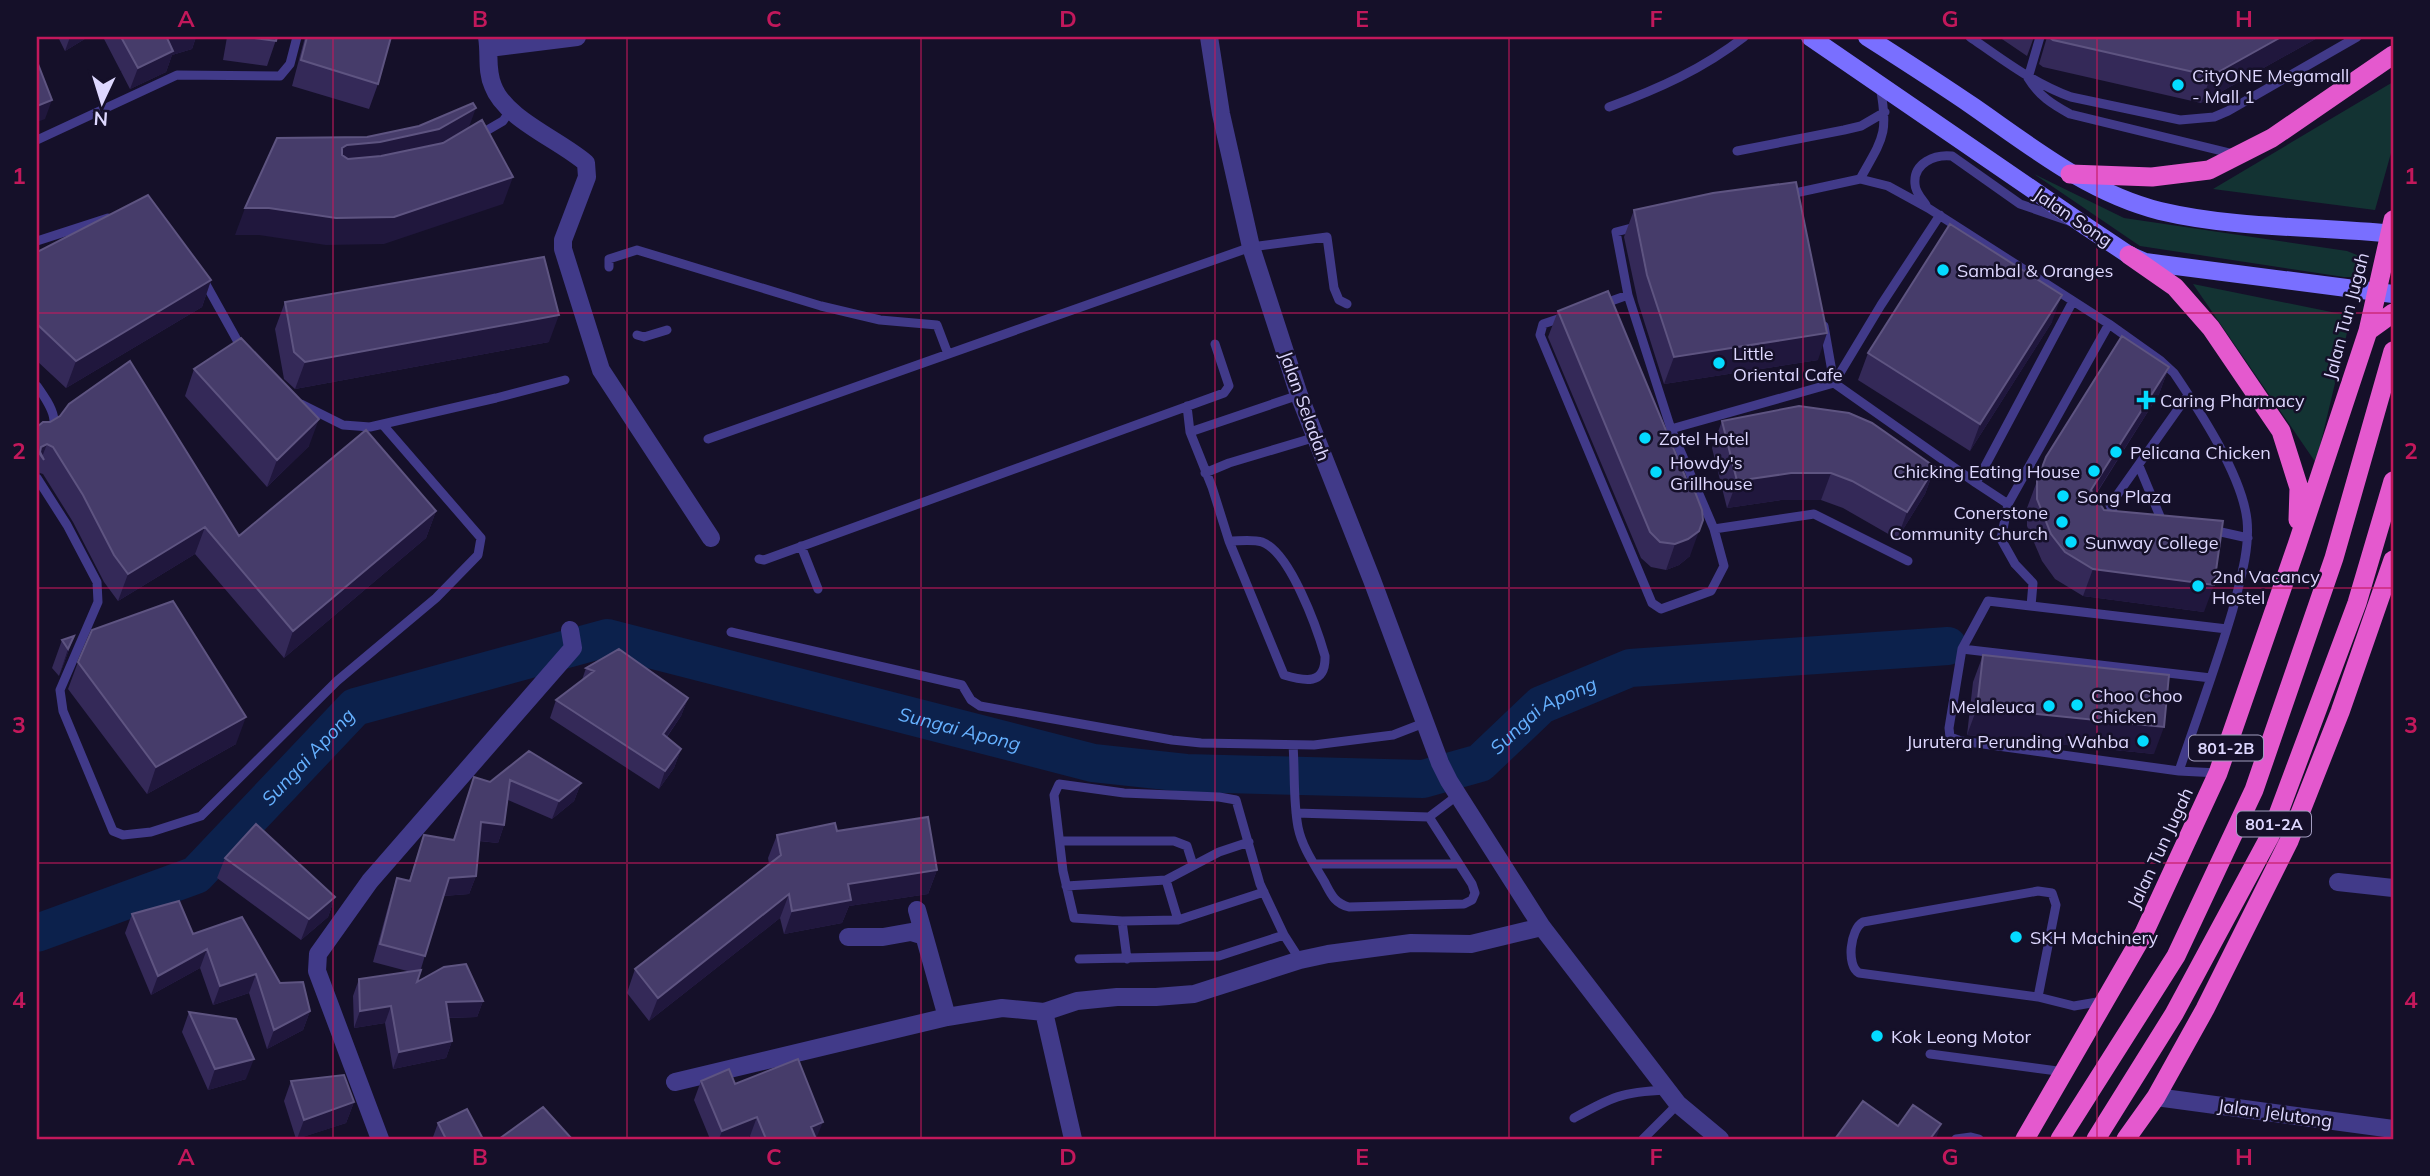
<svg xmlns="http://www.w3.org/2000/svg" width="2430" height="1176" viewBox="0 0 2430 1176" font-family="Mulish,sans-serif">
<style>
.green{fill:#133333}
.lines{fill:none;stroke-linecap:round;stroke-linejoin:round}
.river{stroke:#0c214c;stroke-width:38}
.service{stroke:#413a89;stroke-width:9}
.minor{stroke:#413a89;stroke-width:18}
.secondary{stroke:#796fff;stroke-width:18}
.trunk{stroke:#e459ce;stroke-width:19}
.wall{fill:#342958}
.shaded-wall{fill:#20173d}
.building{fill:#463c6a;stroke:#5e5481;stroke-width:2}
.grid{fill:none;stroke:#c2185b;stroke-width:2;stroke-opacity:0.55}
.poi-dot{fill:#04dbff;stroke:#151029;stroke-width:2.5}
.labels{text-anchor:middle;dominant-baseline:central;stroke-width:5;stroke-linejoin:round;paint-order:stroke}
.shield{fill:#151029;stroke:#a29cbf;stroke-width:2}
.shield-label{font-size:16px;font-weight:bold;fill:#ded8ff}
.poi-label{font-size:18px;fill:#ded8ff;stroke:#151029;text-anchor:start}
.street-label{font-size:18px;fill:#ded8ff;stroke:#151029}
.water-label{font-size:19px;font-style:italic;fill:#66b1ff;stroke:#151029}
.neatline{fill:none;stroke:#c2185b;stroke-width:2.5}
.grid-label{font-size:23px;text-anchor:middle;font-weight:bold;fill:#c2185b}
</style>
<rect width="100%" height="100%" fill="#151029"/>
<path class="green" d="M2393 82V146L2375 210 2213 189Z
M2034 174 2124 218 2347 251 2362 257 2367 266 2358 277H2344L2140 246Z
M2193 284 2351 316 2316 463Z"/>
<g class="lines">
<path class="river" id="s1" d="M37 933 196 875 355 707 607 638 1093 763 1186 773 1423 779 1480 763 1541 705 1630 668 1948 646"/>
<path class="service" d="M1970 37C2003 60 2033 83 2071 97L2180 120 2214 117 2228 111 2357 37
M2040 37 2028 78C2039 96 2052 104 2070 114L2234 154
M1609 107C1658 89 1703 69 1744 37
M479 135 503 121 510 111
M37 140 177 75 280 76 290 64 297 37
M1737 151 1844 130 1861 126 1885 112
M1860 179C1883 138 1889 134 1880 86
M1786 195 1860 179 1888 186 1928 208 2109 324 2161 361 2174 373C2199 410 2242 475 2247 520 2250 549 2240 581 2233 609 2217 664 2197 717 2179 771
M1926 205C1922 199 1915 192 1915 184 1913 163 1935 154 1952 156L2020 204 2069 221
M1639 226 1616 232 1628 295 1671 429
M37 241 108 218
M609 267V259L637 250 821 306 880 320 937 325 948 354
M203 279 242 349
M1600 305 1628 295
M1564 317 1543 324 1540 335 1652 603 1661 609 1711 591 1724 566 1714 529
M1824 326 1834 383 1881 305 1940 215
M637 335 644 337 667 330
M37 386C51 406 67 429 37 443
M301 404 343 425 370 427 496 398 565 380
M1187 406 1190 432 1212 487 1229 541 1284 675C1304 681 1326 686 1325 656 1317 628 1290 552 1262 542 1253 539 1239 541 1229 541
M1190 432 1299 395
M708 439 1251 247 1327 237 1334 288 1339 300 1347 304
M2139 466 2164 526
M1205 473 1229 463 1316 437
M37 478 67 525 97 582 98 602 60 690 63 711 113 831 123 835 151 832 201 816 337 681 436 598 478 555 481 538 383 425
M1976 483 2008 504
M2117 521 2110 505 2188 395
M2212 530 2248 538
M801 546 818 589
M759 559 764 560 1224 393 1229 386 1215 344
M1908 561 1814 514 1714 529 1671 429 1834 383 1976 483 2073 301
M2031 606 2033 583 2015 564 2001 539 2008 504 2109 324
M731 632 962 685 971 700 980 706 1172 740 1201 743 1314 745 1393 735 1424 723
M1962 649 2211 678
M1293 745C1295 772 1293 800 1298 827 1302 847 1314 864 1324 881 1331 894 1334 903 1349 907L1464 904 1472 900 1475 893 1472 884 1429 817
M2218 773 2179 771 1961 741 1950 737 1949 728 1962 649 1988 601 2227 629
M1296 813 1429 817 1458 795
M1060 841H1174L1187 846 1193 865
M1314 864H1459
M1166 880 1178 920
M1066 886 1166 880 1219 852 1249 842
M1264 892 1178 920 1122 921 1074 918 1063 871 1054 795 1059 784 1124 793 1219 797 1236 800 1260 884 1284 935 1300 960
M1122 921 1127 959
M1079 959 1219 956 1284 935
M2038 997 2056 905 2052 893 2038 891 1863 922C1850 929 1846 966 1859 973L2038 997 2074 1006 2103 1001
M1930 1054 2065 1072
M1574 1118C1612 1097 1621 1092 1666 1090
M1643 1139 1678 1104
M1956 1139 1971 1137 1979 1139"/>
<path class="minor" d="M487 37C490 54 486 70 493 86 505 119 560 140 586 163L587 177 563 240V249L601 370 711 538
M1209 37 1221 114 1251 247 1299 395 1372 580 1440 763 1449 781 1542 927 1678 1104 1720 1139
M489 48 577 37
M2338 882 2393 888
M917 910 947 1017
M848 937H883L911 932 924 936
M1044 1012 1073 1139
M675 1082 947 1017 1002 1008 1044 1012 1077 1001 1117 997H1156L1194 994 1300 960 1328 954 1411 943 1471 944 1542 927
M2156 1097 2393 1129
M380 1139 317 971 318 954 370 881 573 648 570 630"/>
<path class="secondary" d="M1810 37 2087 227 2129 255 2145 262 2393 294
M1867 37C1903 60 1939 83 1974 107 2033 148 2089 193 2160 211 2236 229 2316 226 2393 234"/>
<path class="trunk" d="M2070 174 2152 177 2209 170 2272 138 2393 55
M2129 255 2175 287 2211 328 2281 431 2299 488 2298 520
M2368 331 2393 313
M2025 1139 2144 933 2218 773 2297 545 2368 331 2393 220
M2060 1139 2176 956 2254 790 2334 558 2393 351
M2096 1139 2174 1014 2270 836 2357 603 2393 481
M2126 1139 2156 1097 2205 1009 2289 841 2340 712 2393 560"/>
</g>
<path class="wall" d="M58 37H88L65 51Z
M103 37H196L192 49 172 55 166 72 130 89Z
M227 37H277L267 66 223 60Z
M305 37H391L378 84 369 109 292 86Z
M1999 37H2034L2027 56Z
M2047 37H2319L2201 103 2043 67 2039 64Z
M1634 210 1818 360 1664 384 1638 302 1624 237Z
M37 252 211 280 202 307 66 388 37 361Z
M285 302 549 342 295 389 284 379 275 329Z
M1558 311 1690 556 1679 565 1666 570 1651 567 1641 558 1548 337Z
M2052 322 1970 451 1858 380 1868 353Z
M2169 367 2159 394 2095 496 2104 510 2204 612 2083 596 2055 579 2042 561 2027 526V508L2046 457Z
M194 369 309 446 267 487 185 396Z
M1722 421 1935 467 1925 494 1897 539 1843 508 1821 500H1781L1727 508 1712 448Z
M37 427 239 536 436 511 426 538 284 658 195 554 118 601 104 582 73 522 43 474 40 473 37 481Z
M74 636 64 663 59 676 52 668 62 640Z
M1983 655 2154 754 1967 735 1973 682Z
M78 662 236 744 147 794 68 689Z
M586 668 688 698 681 716 667 737 681 749 674 768 659 789 550 718 556 700 582 680Z
M529 751 581 783 574 801 552 819 508 800 504 825 498 843 479 841 476 876 469 894 443 896 417 982 483 1001 477 1017 449 1018 452 1041 446 1058 393 1069 385 1023 354 1028 353 996 359 979 411 972 373 962 391 896 397 878 409 881 424 835 453 840 474 777 490 782Z
M837 831 937 870 928 894 849 906 842 923 784 934 780 918 649 1021 627 993 635 969 769 864 768 858 777 835Z
M225 858 335 897 328 917 301 940 217 878Z
M132 914 193 934 280 983 310 1011 303 1030 267 1049 249 993 213 1005 200 968 151 995 125 933Z
M189 1012 246 1079 208 1090 182 1032Z
M291 1081 354 1102 346 1123 296 1139 284 1101Z
M701 1081 735 1084 816 1139H751L750 1136 742 1139H710L694 1100Z
M438 1123 483 1139H434L433 1137Z"/>
<path class="shaded-wall" d="M70 37H88L65 51Z
M172 37H196L192 49 172 55 166 72 130 89 138 68 167 38Z
M2281 37H2319L2201 103 2211 76Z
M52 100 45 119 37 122V106Z
M476 108 466 135 429 156 337 172 342 148 347 145 439 129Z
M513 177 503 204 384 244 326 245 259 235H235L245 208Z
M211 280 202 307 66 388 76 361Z
M2062 295 2052 322 1970 451 1980 424Z
M559 315 549 342 295 389 305 362Z
M1827 333 1818 360 1664 384 1674 357Z
M2169 367 2159 394 2081 517 2091 490Z
M319 419 309 446 267 487 277 460Z
M47 444 42 457 39 453 41 447Z
M1935 467 1925 494 1897 539 1907 512Z
M1791 473H1831L1821 500H1781L1727 508 1737 481Z
M436 511 426 538 284 658 293 631Z
M205 527 195 554 118 601 128 574Z
M1699 531 1690 556 1679 565 1666 570 1675 544Z
M2093 569 2214 585 2204 612 2083 596Z
M74 636 64 663 59 676 68 649Z
M688 698 681 716 656 752 663 734Z
M1977 708 2164 727 2154 754 1967 735Z
M246 717 236 744 147 794 156 767Z
M681 749 674 768 659 789 665 771Z
M581 783 574 801 552 819 559 801Z
M481 822 504 825 498 843 474 840Z
M937 870 928 894 849 906 842 923 784 934 792 911 848 884Z
M476 876 469 894 442 896 449 878Z
M789 894 780 918 649 1021 658 998Z
M335 897 328 917 301 940 309 919Z
M207 949 200 968 151 995 158 976Z
M256 974 249 993 213 1005 220 986Z
M483 1001 477 1017 440 1018 446 1002Z
M391 1006 385 1023 354 1028 360 1011Z
M310 1011 303 1030 267 1049 274 1030Z
M452 1041 446 1058 393 1069 399 1052Z
M254 1059 246 1079 208 1090 215 1069Z
M354 1102 346 1123 297 1139 304 1120Z
M757 1117 750 1136 742 1139H719L722 1131Z
M823 1122 816 1139 811 1127Z
M1941 1124 1936 1139H1930Z"/>
<path class="building" d="M121 37H172L167 38 173 51 138 68Z
M247 37H277L276 41Z
M307 37H391L378 84 301 60Z
M2049 37H2281L2211 76 2053 40Z
M38 64 52 100 37 106V65Z
M473 103 476 108 439 129 380 142 347 145 342 148V155L348 159 381 156 443 143 482 120 513 177 394 217 336 218 269 208H245L277 138 367 137 419 126Z
M1796 182 1827 333 1674 357 1647 275 1634 210 1713 193Z
M148 195 211 280 76 361 37 324V252Z
M1950 224 2062 295 1980 424 1868 353Z
M544 257 559 315 305 362 294 352 285 302Z
M1608 291 1687 481 1690 479 1702 510 1703 520 1699 531 1688 539 1675 544 1660 542 1650 532 1558 311Z
M2122 336 2169 367 2091 490 2104 510 2223 521 2214 585 2093 569 2065 552 2051 534 2037 499V481L2046 457Z
M241 338 319 419 277 460 194 369Z
M130 361 239 536 366 430 436 511 293 631 205 527 128 574 114 555 83 495 53 447 47 444 41 447 40 452 44 460 37 450V427L43 422H50L60 416 69 404Z
M1799 406 1849 413 1872 423 1935 467 1907 512 1852 481 1831 473H1791L1737 481 1722 421Z
M173 601 246 717 156 767 78 662 92 630Z
M74 636 68 649 62 640Z
M619 649 688 698 663 734 681 749 665 771 556 700 594 671 586 668Z
M1983 655 2169 675 2164 727 1977 708Z
M529 751 581 783 559 801 510 780 504 825 481 822 476 876 449 878 425 956 380 944 397 878 410 881 424 835 454 840 474 777 490 782Z
M928 817 937 870 848 884 851 900 792 911 789 894 658 998 635 969 781 855 777 835 835 823 837 831Z
M256 824 335 897 309 919 225 858Z
M179 901 193 934 242 917 280 983 303 982 310 1011 274 1030 256 974 220 986 207 949 158 976 132 914Z
M466 964 483 1001 446 1002 452 1041 399 1052 391 1006 360 1011 359 979 421 970 417 982 444 967Z
M189 1012 236 1019 254 1059 215 1069Z
M798 1059 823 1122 811 1127 816 1139H766L757 1117 722 1131 701 1081 729 1069 735 1084Z
M344 1075 354 1102 304 1120 291 1081Z
M1863 1101 1898 1126 1913 1105 1941 1124 1930 1139H1835Z
M543 1107 572 1139H499Z
M467 1109 483 1139H446L438 1123Z"/>
<path class="grid" d="M333 37V1139M627 37V1139M921 37V1139M1215 37V1139M1509 37V1139M1803 37V1139M2097 37V1139M37 313H2393M37 588H2393M37 863H2393"/>
<g class="poi-dot">
<circle cx="2178" cy="85" r="7"/>
<circle cx="1943" cy="270" r="7"/>
<circle cx="1719" cy="363" r="7"/>
<path d="M2142.5 389.5h7v7h7v7h-7v7h-7v-7h-7v-7h7z"/>
<circle cx="1645" cy="438" r="7"/>
<circle cx="2116" cy="452" r="7"/>
<circle cx="2094" cy="471" r="7"/>
<circle cx="1656" cy="472" r="7"/>
<circle cx="2063" cy="496" r="7"/>
<circle cx="2062" cy="522" r="7"/>
<circle cx="2071" cy="542" r="7"/>
<circle cx="2198" cy="586" r="7"/>
<circle cx="2077" cy="705" r="7"/>
<circle cx="2049" cy="706" r="7"/>
<circle cx="2143" cy="741" r="7"/>
<circle cx="2016" cy="937" r="7"/>
<circle cx="1877" cy="1036" r="7"/>
</g>
<g class="labels">
<g class="shield">
<rect x="2189" y="735.5" width="74" height="25" rx="5"/>
<rect x="2237" y="811.5" width="74" height="25" rx="5"/>
</g>
<g class="shield-label">
<text x="2226" y="748">801-2B</text>
<text x="2274" y="824">801-2A</text>
</g>
<g class="poi-label">
<text x="2192" y="75">CityONE Megamall<tspan x="2192" dy="21">- Mall 1</tspan></text>
<text x="1957" y="270">Sambal &amp; Oranges</text>
<text x="1733" y="353">Little<tspan x="1733" dy="21">Oriental Cafe</tspan></text>
<text x="2160" y="400">Caring Pharmacy</text>
<text x="1659" y="438">Zotel Hotel</text>
<text x="2130" y="452">Pelicana Chicken</text>
<text x="1670" y="462">Howdy's<tspan x="1670" dy="21">Grillhouse</tspan></text>
<text x="2080" y="471" text-anchor="end">Chicking Eating House</text>
<text x="2077" y="496">Song Plaza</text>
<text x="2048" y="512" text-anchor="end">Conerstone<tspan x="2048" dy="21">Community Church</tspan></text>
<text x="2085" y="542">Sunway College</text>
<text x="2212" y="576">2nd Vacancy<tspan x="2212" dy="21">Hostel</tspan></text>
<text x="2091" y="695">Choo Choo<tspan x="2091" dy="21">Chicken</tspan></text>
<text x="2035" y="706" text-anchor="end">Melaleuca</text>
<text x="2129" y="741" text-anchor="end">Jurutera Perunding Wahba</text>
<text x="2030" y="937">SKH Machinery</text>
<text x="1891" y="1036">Kok Leong Motor</text>
</g>
<g class="street-label">
<text transform="translate(2073 217) rotate(34)">Jalan Song</text>
<text transform="translate(2346 316) rotate(-75)">Jalan Tun Jugah</text>
<text transform="translate(1305 406) rotate(70)">Jalan Seladah</text>
<text transform="translate(2160 848) rotate(-65)">Jalan Tun Jugah</text>
<text transform="translate(2275 1113) rotate(8)">Jalan Jelutong</text>
</g>
<g class="water-label">
<text stroke="none"><textPath href="#s1" startOffset="1634">Sungai Apong</textPath></text>
<text stroke="none"><textPath href="#s1" startOffset="1026">Sungai Apong</textPath></text>
<text stroke="none"><textPath href="#s1" startOffset="332">Sungai Apong</textPath></text>
</g>
</g>
<rect width="2430" height="1176" fill="none" stroke="#151029" stroke-width="77"/>
<g transform="translate(102 102) rotate(184)" stroke="#151029" stroke-width="5" paint-order="stroke">
<path d="M0-5L12 26L0 18L-12 26Z" fill="#ded8ff"/>
<text y="-10" font-size="19" font-weight="bold" text-anchor="middle" fill="#ded8ff">N</text>
</g>
<rect x="38" y="38" width="2354" height="1100" class="neatline"/>
<g class="grid-label">
<text x="186" y="27">A</text>
<text x="480" y="27">B</text>
<text x="774" y="27">C</text>
<text x="1068" y="27">D</text>
<text x="1362" y="27">E</text>
<text x="1656" y="27">F</text>
<text x="1950" y="27">G</text>
<text x="2244" y="27">H</text>
<text x="19" y="184">1</text>
<text x="2411" y="184">1</text>
<text x="19" y="459">2</text>
<text x="2411" y="459">2</text>
<text x="19" y="733">3</text>
<text x="2411" y="733">3</text>
<text x="19" y="1008">4</text>
<text x="2411" y="1008">4</text>
<text x="186" y="1165">A</text>
<text x="480" y="1165">B</text>
<text x="774" y="1165">C</text>
<text x="1068" y="1165">D</text>
<text x="1362" y="1165">E</text>
<text x="1656" y="1165">F</text>
<text x="1950" y="1165">G</text>
<text x="2244" y="1165">H</text>
</g>
</svg>
